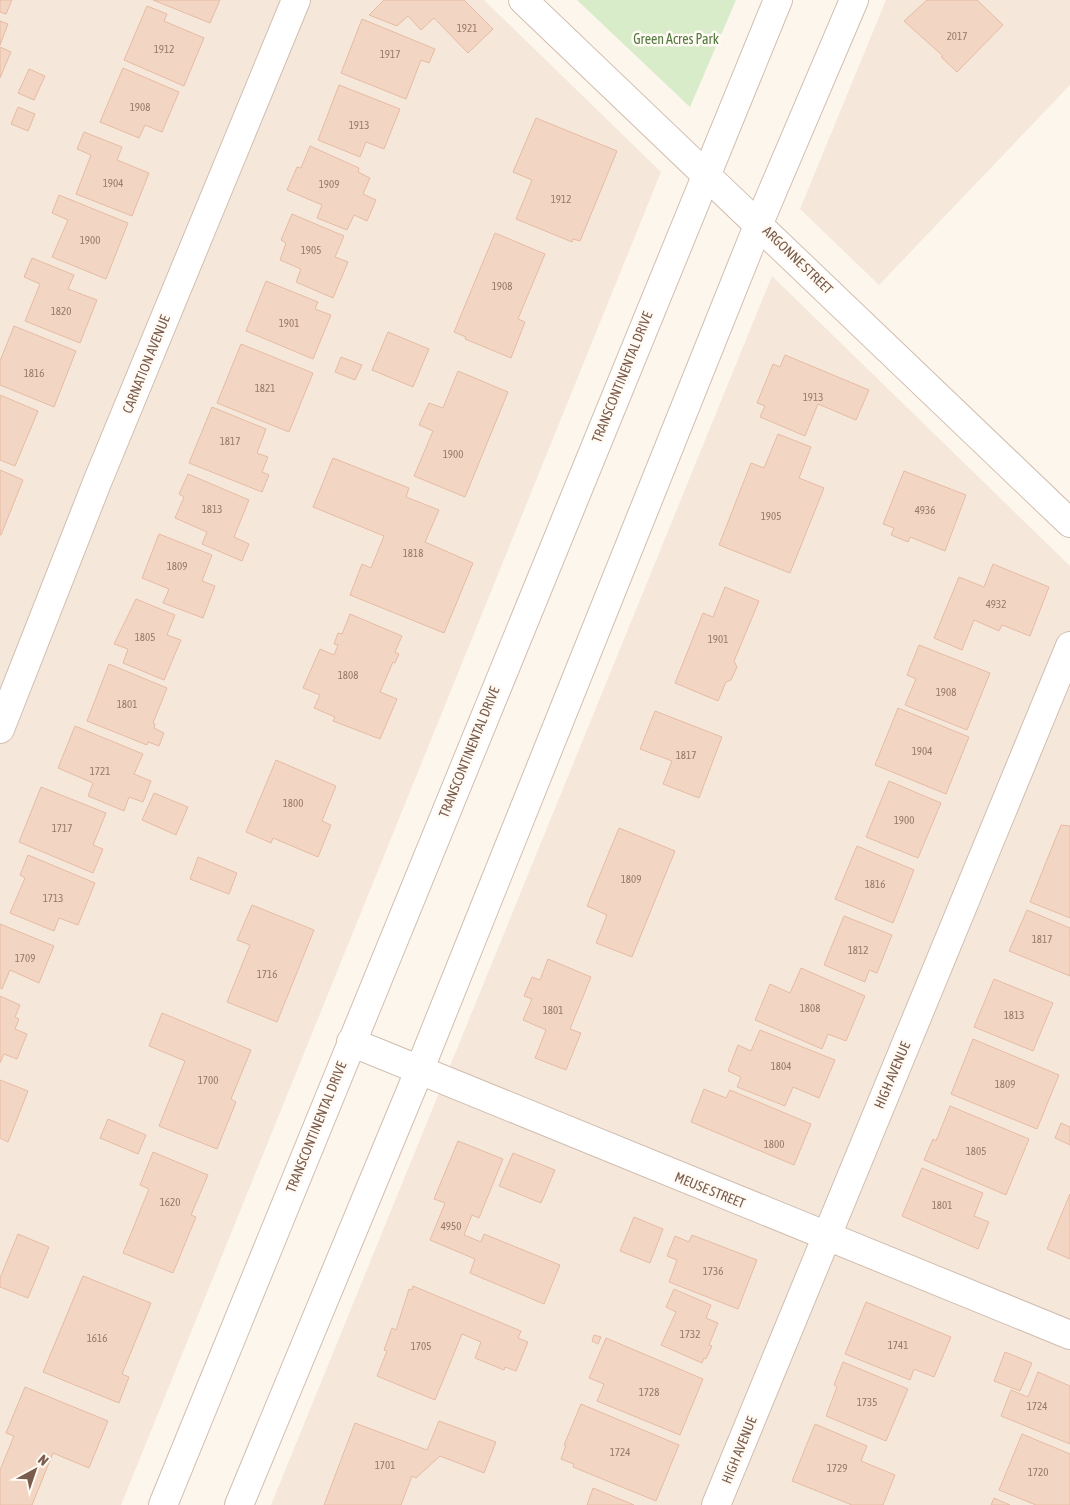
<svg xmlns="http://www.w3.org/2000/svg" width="1070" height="1505" viewBox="0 0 1070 1505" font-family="'Asap Condensed',sans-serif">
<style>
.residential{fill:#f5e8da}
.green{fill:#d8ecc9}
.building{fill:#f3d5c3;stroke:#e6bba3}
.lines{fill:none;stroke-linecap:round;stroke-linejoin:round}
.minor-casing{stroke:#d1beb0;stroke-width:30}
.tertiary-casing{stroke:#d1beb0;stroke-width:30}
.minor{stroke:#fff;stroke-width:28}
.tertiary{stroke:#fff;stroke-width:28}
.labels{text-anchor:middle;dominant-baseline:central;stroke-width:5;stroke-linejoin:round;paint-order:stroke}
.number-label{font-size:11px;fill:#987a6a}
.park-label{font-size:14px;fill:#537a41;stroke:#fffaf3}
.street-label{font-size:14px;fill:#7a5c4d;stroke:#fffaf3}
</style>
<rect width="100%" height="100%" fill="#fdf6ec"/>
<path class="residential" d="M0 0H484L661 172 121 1505H0Z
M886 0H1070V85L879 285 800 209Z
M772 276 1070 566V1505H271Z"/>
<path class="green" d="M577 0H736L690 107Z"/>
<path class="building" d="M0 0H12L6 14 0 12Z
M153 0H220L210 23Z
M384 0H464L493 29 468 53 434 18 421 30 408 16 397 26 369 15Z
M927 0H977L1003 25 957 72 941 57 943 56 904 21Z
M147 6 167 14 164 21 204 38 184 86 124 60Z
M362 19 435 49 429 63 421 60 406 99 341 73Z
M0 21 8 24 0 45Z
M0 47 11 52 0 78Z
M123 68 179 92 162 132 145 125 139 138 100 122Z
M29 69 45 76 34 100 18 93Z
M339 85 400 109 384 149 366 142 360 157 318 140Z
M18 107 35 114 28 131 11 124Z
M536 118 617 151 580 241 573 239 572 242 516 219 532 180 513 172Z
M84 132 122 147 117 160 149 173 132 216 76 194 91 155 77 149Z
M310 146 359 168 358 172 370 178 363 194 376 200 367 221 354 215 347 230 317 218 322 205 287 190 297 167 301 168Z
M59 195 128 223 106 279 52 257 68 220 52 213Z
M292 214 344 236 335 257 348 262 333 298 296 282 301 269 280 260 286 243 281 240Z
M495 233 545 254 518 319 525 322 511 358 465 339 466 337 454 332Z
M32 258 74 275 68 289 97 300 80 343 25 321 40 284 24 277Z
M266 281 318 302 315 309 331 315 313 359 246 331Z
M14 326 76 351 54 407 0 385V361Z
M388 332 429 349 413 387 372 370Z
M241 344 313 373 289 432 217 403Z
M785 355 869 390 856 420 818 404 805 436 760 417 765 406 757 403 773 364 780 367Z
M341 357 362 365 355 380 335 372Z
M458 371 508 392 465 497 414 476 433 431 419 425 429 403 443 408Z
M0 395 38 411 15 466 0 460Z
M212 407 266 429 257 453 268 457 262 472 269 475 262 492 189 463Z
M778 434 811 447 799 478 824 488 790 573 719 545 751 463 764 468Z
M333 458 409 488 406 497 439 510 425 542 473 563 444 633 350 595 362 564 371 568 384 536 313 507Z
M0 470 23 480 1 535H0Z
M904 471 966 495 945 551 910 537 908 542 891 535 894 528 883 524Z
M188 474 249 500 234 537 249 544 242 561 202 544 207 532 175 518 184 497 179 494Z
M159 534 212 555 202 581 215 586 203 618 163 603 169 589 142 578Z
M993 564 1049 587 1030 636 1002 625 999 631 974 620 962 650 934 638 959 577 984 587Z
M725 587 759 601 734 661 737 667 731 680 726 682 718 701 675 683 703 613 713 617Z
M136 599 175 615 167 635 181 640 164 680 123 663 128 649 114 644Z
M350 614 402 636 395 652 399 654 395 663 393 662 380 692 397 699 380 739 333 721 335 717 314 708 320 695 303 688 320 649 334 655 338 645 334 644 338 633 342 634Z
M919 645 990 673 967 730 905 705 916 679 907 675Z
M109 664 167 688 153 723 155 724 154 728 164 733 159 746 148 742 147 745 87 721Z
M898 708 969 737 946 794 875 765Z
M655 711 722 737 699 798 663 784 672 761 640 749Z
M75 726 143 754 134 774 151 781 143 802 129 797 124 811 88 796 93 783 58 768Z
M276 760 336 786 322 821 331 825 318 857 273 838 271 843 246 832Z
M889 781 941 803 918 858 866 837Z
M41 787 106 813 93 845 103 849 93 873 19 842Z
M154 793 188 807 176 835 142 820Z
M1061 825 1070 826V918L1030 902Z
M619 828 675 851 632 957 596 943 607 915 587 906Z
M857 846 914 870 893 923 835 899Z
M28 855 95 883 78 925 59 918 54 931 10 913 25 878 20 875Z
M198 857 237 873 229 894 190 879Z
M252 905 314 930 277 1022 227 1002 250 945 237 940Z
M1027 910 1070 928V976L1009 951Z
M844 916 892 935 877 973 869 970 865 982 824 965Z
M0 924 54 946 39 983 10 970 2 989 0 988Z
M548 959 591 977 570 1029 581 1033 566 1070 535 1058 546 1030 523 1020 532 999 524 996 532 977 540 980Z
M801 968 865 996 846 1041 828 1034 822 1049 755 1020 770 984 790 993Z
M994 979 1053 1003 1033 1051 974 1027Z
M0 996 20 1005 15 1017 19 1019 15 1029 27 1034 17 1059 4 1054 0 1063Z
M162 1013 251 1050 231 1099 236 1102 217 1149 159 1126 185 1061 149 1046Z
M760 1030 835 1060 819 1098 793 1087 785 1106 737 1087 741 1077 728 1071 738 1045 751 1051Z
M973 1039 1059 1075 1037 1129 951 1094Z
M0 1080 28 1091 8 1142 0 1138Z
M704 1089 726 1098 730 1090 811 1124 794 1165 691 1122Z
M950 1106 1029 1139 1006 1195 924 1160 933 1139 936 1141Z
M108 1119 146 1135 138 1154 100 1138Z
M1061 1123 1070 1127V1145L1055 1138Z
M458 1141 503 1159 479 1218 472 1215 464 1235 481 1242 484 1234 560 1265 544 1304 470 1273 475 1259 430 1240 445 1203 434 1199Z
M153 1152 208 1175 191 1215 196 1217 173 1273 123 1253 149 1189 140 1185Z
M513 1153 555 1170 541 1203 499 1186Z
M922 1168 983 1193 974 1216 989 1222 978 1249 902 1216Z
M1070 1194V1259L1047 1249Z
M634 1217 663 1229 650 1263 620 1251Z
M18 1234 49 1247 28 1298 0 1287V1278Z
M692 1235 757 1260 738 1309 669 1282 677 1260 667 1256 675 1236 689 1242Z
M83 1276 151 1303 122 1374 129 1377 119 1403 43 1372Z
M413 1286 521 1331 518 1338 528 1342 516 1371 505 1367 504 1370 475 1358 481 1342 462 1334 435 1400 377 1376 387 1351 384 1350 392 1328 396 1330 409 1289 412 1290Z
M674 1289 711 1305 706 1318 718 1323 709 1345 712 1346 706 1359 704 1358 702 1363 661 1345 676 1312 666 1307Z
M866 1302 951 1337 934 1377 914 1369 910 1380 845 1354Z
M594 1335 601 1337 598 1344 592 1341Z
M606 1338 703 1379 680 1435 597 1401 604 1384 589 1378Z
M1005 1352 1032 1363 1020 1391 994 1381Z
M843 1362 908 1389 886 1441 826 1416 837 1387 834 1385Z
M1038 1372 1070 1386V1444L1001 1416 1011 1390 1028 1397Z
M25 1387 108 1421 89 1468 53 1453 32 1505H0V1470L14 1436 6 1433Z
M581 1404 679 1445 656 1501 573 1467 574 1464 561 1459 566 1445H564Z
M439 1421 496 1442 484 1473 440 1456 416 1478 412 1476 401 1505H324L355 1423 427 1450Z
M815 1424 867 1446 861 1461 895 1475 883 1505H852L792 1481Z
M1022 1434 1070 1454V1505H1036L999 1490Z
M593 1488 634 1505H587Z
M994 1498 1010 1505H991Z"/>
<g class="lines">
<defs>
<path id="minor" d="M523 0 1070 523
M0 729 98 480 296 0
M351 1042 1070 1335
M716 1505 1070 646"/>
<path id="tertiary" d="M163 1505 778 0
M239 1505 419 1071 759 223 854 0"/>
</defs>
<use href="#minor" class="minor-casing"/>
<use href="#tertiary" class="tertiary-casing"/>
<use href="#minor" class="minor"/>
<use href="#tertiary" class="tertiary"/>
</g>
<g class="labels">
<g class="number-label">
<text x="467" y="28">1921</text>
<text x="957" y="36">2017</text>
<text x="164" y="49">1912</text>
<text x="390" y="54">1917</text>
<text x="140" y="107">1908</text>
<text x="359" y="125">1913</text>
<text x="113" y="183">1904</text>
<text x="329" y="184">1909</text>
<text x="561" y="199">1912</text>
<text x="90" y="240">1900</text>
<text x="311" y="250">1905</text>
<text x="502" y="286">1908</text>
<text x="61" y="311">1820</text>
<text x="289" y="323">1901</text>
<text x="34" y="373">1816</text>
<text x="265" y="388">1821</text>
<text x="813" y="397">1913</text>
<text x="230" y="441">1817</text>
<text x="453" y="454">1900</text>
<text x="212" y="509">1813</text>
<text x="925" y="510">4936</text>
<text x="771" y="516">1905</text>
<text x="413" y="553">1818</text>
<text x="177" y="566">1809</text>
<text x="996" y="604">4932</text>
<text x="145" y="637">1805</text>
<text x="718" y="639">1901</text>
<text x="348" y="675">1808</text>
<text x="946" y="692">1908</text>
<text x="127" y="704">1801</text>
<text x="922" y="751">1904</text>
<text x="686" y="755">1817</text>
<text x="100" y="771">1721</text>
<text x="293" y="803">1800</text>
<text x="904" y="820">1900</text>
<text x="62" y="828">1717</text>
<text x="631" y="879">1809</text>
<text x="875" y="884">1816</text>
<text x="53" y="898">1713</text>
<text x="1042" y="939">1817</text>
<text x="858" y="950">1812</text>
<text x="25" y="958">1709</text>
<text x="267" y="974">1716</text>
<text x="810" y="1008">1808</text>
<text x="553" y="1010">1801</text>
<text x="1014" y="1015">1813</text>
<text x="781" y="1066">1804</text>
<text x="208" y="1080">1700</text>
<text x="1005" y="1084">1809</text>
<text x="774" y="1144">1800</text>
<text x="976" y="1151">1805</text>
<text x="170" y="1202">1620</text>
<text x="942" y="1205">1801</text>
<text x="451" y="1226">4950</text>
<text x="713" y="1271">1736</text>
<text x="690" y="1334">1732</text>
<text x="97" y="1338">1616</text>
<text x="898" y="1345">1741</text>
<text x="421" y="1346">1705</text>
<text x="649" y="1392">1728</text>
<text x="867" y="1402">1735</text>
<text x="1037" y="1406">1724</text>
<text x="620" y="1452">1724</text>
<text x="385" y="1465">1701</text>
<text x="837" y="1468">1729</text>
<text x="1038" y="1472">1720</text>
</g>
<g class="park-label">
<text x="676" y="39">Green Acres Park</text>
</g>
<g class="street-label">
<text transform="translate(798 260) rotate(44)">ARGONNE STREET</text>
<text transform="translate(146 364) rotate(-68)">CARNATION AVENUE</text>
<text transform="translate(622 377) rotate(-68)">TRANSCONTINENTAL DRIVE</text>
<text transform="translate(469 752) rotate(-68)">TRANSCONTINENTAL DRIVE</text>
<text transform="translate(892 1075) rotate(-67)">HIGH AVENUE</text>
<text transform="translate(316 1127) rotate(-68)">TRANSCONTINENTAL DRIVE</text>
<text transform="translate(710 1190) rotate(22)">MEUSE STREET</text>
<text transform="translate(739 1450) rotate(-68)">HIGH AVENUE</text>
</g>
</g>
<g transform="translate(35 1470) rotate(40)" stroke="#fffaf3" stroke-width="4" paint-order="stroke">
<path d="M0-4L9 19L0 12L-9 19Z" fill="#7a5c4d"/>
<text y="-8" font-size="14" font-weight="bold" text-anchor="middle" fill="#7a5c4d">N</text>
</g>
</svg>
